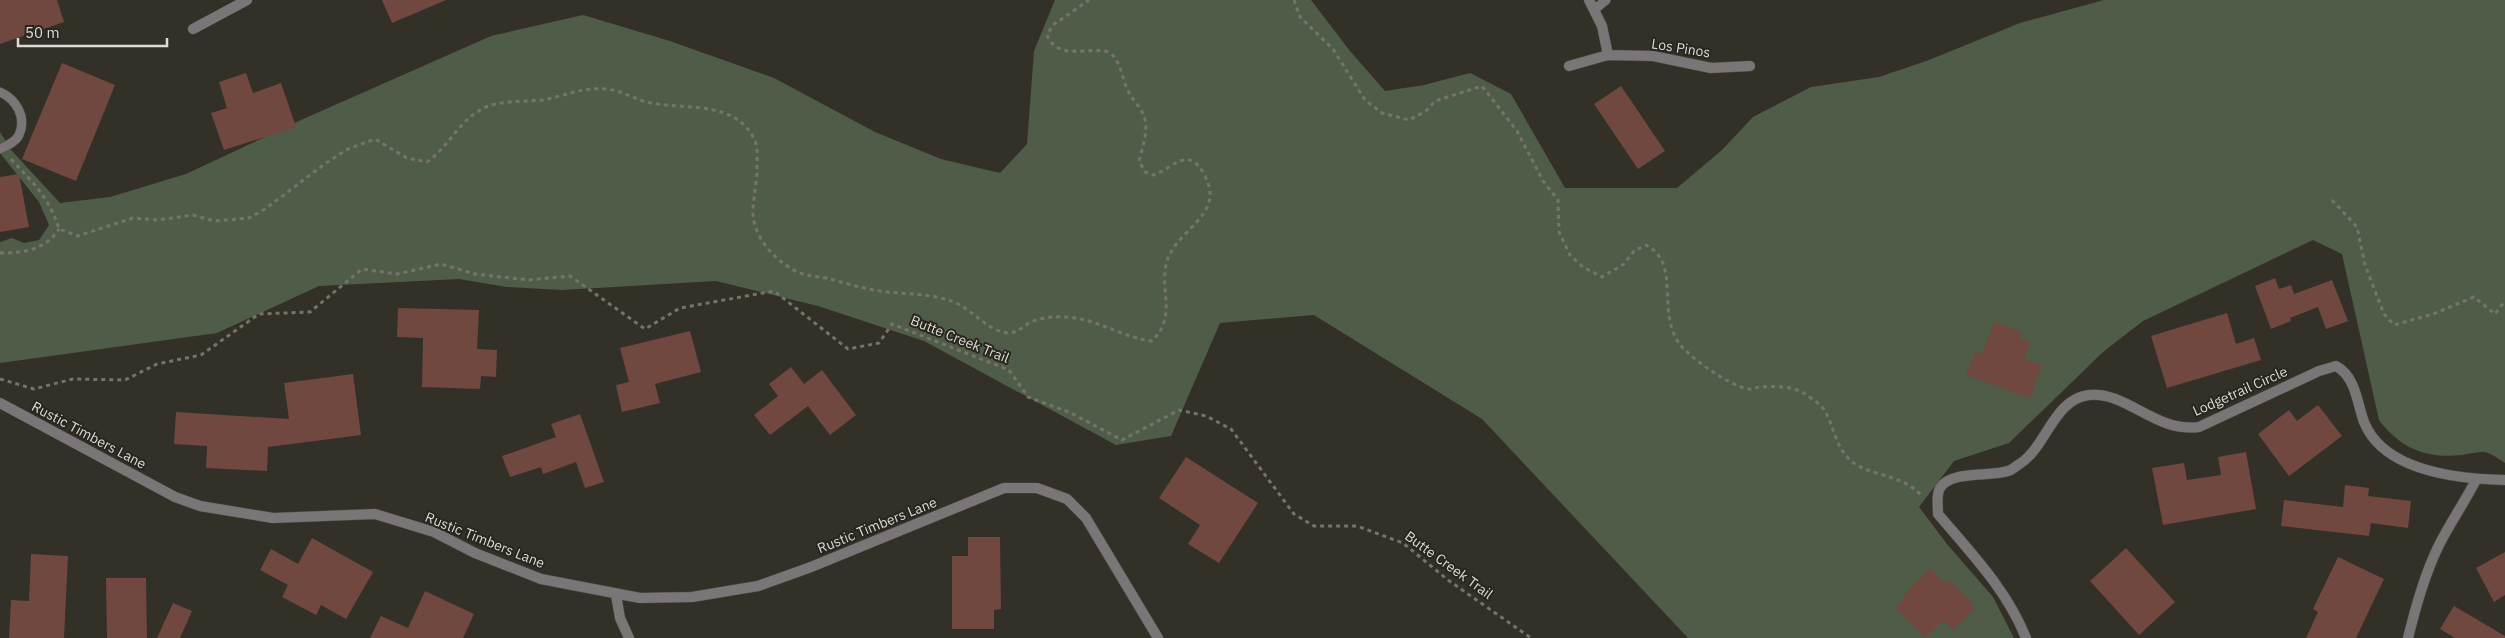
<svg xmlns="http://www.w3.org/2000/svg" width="2505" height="638" viewBox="0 0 2505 638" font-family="'IBM Plex Sans',sans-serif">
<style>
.green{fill:#4f5d48}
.building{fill:#70483f}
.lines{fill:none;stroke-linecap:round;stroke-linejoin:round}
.service-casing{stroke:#4e4b44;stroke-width:10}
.minor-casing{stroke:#4e4b44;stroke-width:11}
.path{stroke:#76736c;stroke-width:3;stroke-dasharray:4 4;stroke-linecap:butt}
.service{stroke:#7a7576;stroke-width:9}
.minor{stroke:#7a7576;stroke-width:10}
.labels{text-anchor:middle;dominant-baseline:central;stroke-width:4;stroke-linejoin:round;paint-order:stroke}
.street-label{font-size:14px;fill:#dddbd6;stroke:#29261f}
</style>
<rect width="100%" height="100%" fill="#333028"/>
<path class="green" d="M1055 0H1311L1350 51 1385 91 1424 85 1470 73 1511 94 1565 188H1677L1722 150 1753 117 1811 87 1879 77 1929 60 2020 23 2104 0H2505V463C2500 460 2494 455 2488 453 2481 450 2469 454 2461 455 2426 459 2400 448 2379 420L2342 254 2313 240 2143 321 2103 352 2009 443 1954 461 1919 507 1947 544 1993 597 2014 638H1688L1482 419 1314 315 1220 323 1171 436 1116 445 924 341 818 306 716 281 562 290 507 287 459 279 319 286 217 333 0 363V242L12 238 24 243 39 240 49 225 39 202 0 153V132L12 151 60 203 110 197 186 174 301 120 491 36 583 15 670 41 774 78 875 132 941 159 1000 173 1027 144 1034 51Z"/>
<path class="building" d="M0 0H57L64 22 0 44Z
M382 0H446L392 23Z
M62 63 115 85 76 181 22 159Z
M246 73 253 93 281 83 296 127 224 150 211 113 227 108 219 82Z
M1621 86 1665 151 1638 169 1594 104Z
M19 174 29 227 0 232V177Z
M2275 278 2279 289 2291 285 2294 294 2332 280 2348 321 2326 329 2318 307 2290 318 2291 321 2271 329 2255 286Z
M398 308 479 310 477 349 497 350 496 377 481 376 480 389 422 387 423 338 397 337Z
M2227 313 2236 344 2254 338 2261 360 2167 388 2151 336Z
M1994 322 2022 332 2018 337 2030 342 2024 359 2042 365 2030 398 1966 375 1975 352 1982 354Z
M690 331 701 372 655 384 660 403 622 412 616 385 629 382 620 348Z
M791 367 804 384 822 370 856 415 830 435 808 406 770 435 754 415 778 396 769 384Z
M353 374 361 435 268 447 267 471 206 468 207 446 174 444 176 412 289 419 284 383Z
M2318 405 2342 436 2289 476 2258 434 2289 410 2297 421Z
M580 414 604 482 585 488 576 462 543 474 541 467 510 477 502 456 556 437 551 424Z
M2246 452 2256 509 2163 525 2152 468 2184 463 2187 480 2221 475 2218 457Z
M1186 457 1258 503 1219 563 1188 544 1200 525 1159 498Z
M2345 485 2369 488 2368 496 2411 501 2408 528 2371 523 2369 536 2281 526 2284 500 2343 507Z
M968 537H1000L1001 609 994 610V629H952V556H968Z
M312 538 373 572 346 619 321 605 316 615 282 597 288 585 260 570 271 549 298 564Z
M2126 548 2175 602 2139 635 2090 581Z
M2505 552V595L2494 602 2476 568Z
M31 554 68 556 64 638H9L11 600 29 601Z
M2338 557 2384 579 2356 638H2306L2318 612 2313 609Z
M1930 568 1946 584 1950 580 1972 602 1970 604 1975 608 1953 630 1943 621 1925 638 1895 608 1904 598 1903 596Z
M106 578H146L147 638H107Z
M425 591 474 614 463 638H370L381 616 408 628Z
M173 603 192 611 180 638H157Z
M2454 606 2505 636V638H2455L2440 629Z"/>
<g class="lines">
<defs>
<path id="service" d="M1594 10 1606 0
M0 92C16 99 27 117 19 135 16 142 6 146 0 149"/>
<path id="minor" d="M1589 0 1602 26 1608 55 1653 56 1711 68 1750 66
M193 29 247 0
M1569 66 1608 55
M0 403 175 497 200 506 273 518 375 514 434 532 475 553 541 579 640 598 692 597 758 586 811 567 1004 488H1037L1067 499 1086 518 1158 638
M616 595 620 618 629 638
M2026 638C2007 590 1971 553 1938 514 1938 505 1936 495 1940 488 1950 470 1992 477 2008 471 2012 470 2015 467 2018 465 2046 449 2053 399 2089 395 2127 391 2155 433 2199 427L2319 371 2336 366C2356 377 2357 403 2364 422 2384 472 2459 479 2505 480
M2408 638C2416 606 2425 573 2440 543 2451 522 2465 501 2476 480"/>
</defs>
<use href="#service" class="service-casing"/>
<use href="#minor" class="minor-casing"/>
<path class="path" d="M1294 0 1300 17 1333 49 1365 100 1382 113 1409 120 1426 111 1435 101 1482 86 1517 131 1543 181 1558 200 1559 232 1570 255 1583 267 1602 277 1624 264 1634 251 1646 245C1684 264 1652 318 1685 350 1697 362 1733 388 1750 389 1753 389 1757 387 1761 387 1776 386 1793 386 1805 394 1811 398 1822 405 1825 411 1834 427 1835 445 1849 459 1867 477 1900 472 1922 496
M11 159C33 183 49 197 59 229L78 236 133 218 158 220 193 215 214 221 249 218 265 209 326 163 348 149 375 139 407 158 427 162C449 147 460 118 486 107 504 100 524 102 543 100 564 96 583 87 605 89 622 90 635 100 651 103 687 110 737 100 755 141 758 149 757 159 757 168 757 181 754 194 753 208 751 233 771 257 792 269 803 276 814 276 826 278 842 282 858 287 874 290 901 295 927 292 954 302 972 309 987 331 1008 333 1018 333 1023 326 1031 322 1045 316 1061 316 1075 318 1102 322 1125 338 1152 341 1177 316 1160 293 1166 265 1173 229 1228 217 1204 174 1188 145 1173 168 1154 175L1145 172 1139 161C1142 149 1148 132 1145 120 1143 109 1134 102 1129 93 1123 82 1122 68 1115 58 1113 55 1109 52 1105 51 1086 48 1057 60 1047 35L1053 25 1089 0
M2332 200 2357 227 2365 265 2384 314 2394 325 2433 314 2474 297 2495 314 2505 301
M0 253C24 253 45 250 59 229
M0 379 34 389 73 379 125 380 157 364 201 355 259 314 310 312 362 269 397 274 441 264 475 274 529 280 570 276 645 329 680 308 774 291 848 349 879 343 892 324 1009 370 1028 397 1071 413 1122 440 1179 410 1206 416 1231 429 1294 514 1314 526H1357L1403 543 1448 580 1531 638"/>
<use href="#service" class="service"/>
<use href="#minor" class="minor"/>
</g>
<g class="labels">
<g class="street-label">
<text transform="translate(1681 48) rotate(9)">Los Pinos</text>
<text transform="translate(960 339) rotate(22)">Butte Creek Trail</text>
<text transform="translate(2240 391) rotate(-24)">Lodgetrail Circle</text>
<text transform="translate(89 435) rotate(28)">Rustic Timbers Lane</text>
<text transform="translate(877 525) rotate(-22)">Rustic Timbers Lane</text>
<text transform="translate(485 540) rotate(22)">Rustic Timbers Lane</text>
<text transform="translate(1449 565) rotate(36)">Butte Creek Trail</text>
</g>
</g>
<path d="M18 38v8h149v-8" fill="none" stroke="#dddbd6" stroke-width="2.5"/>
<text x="25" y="38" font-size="15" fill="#dddbd6" stroke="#29261f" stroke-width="4" paint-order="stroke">50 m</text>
</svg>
